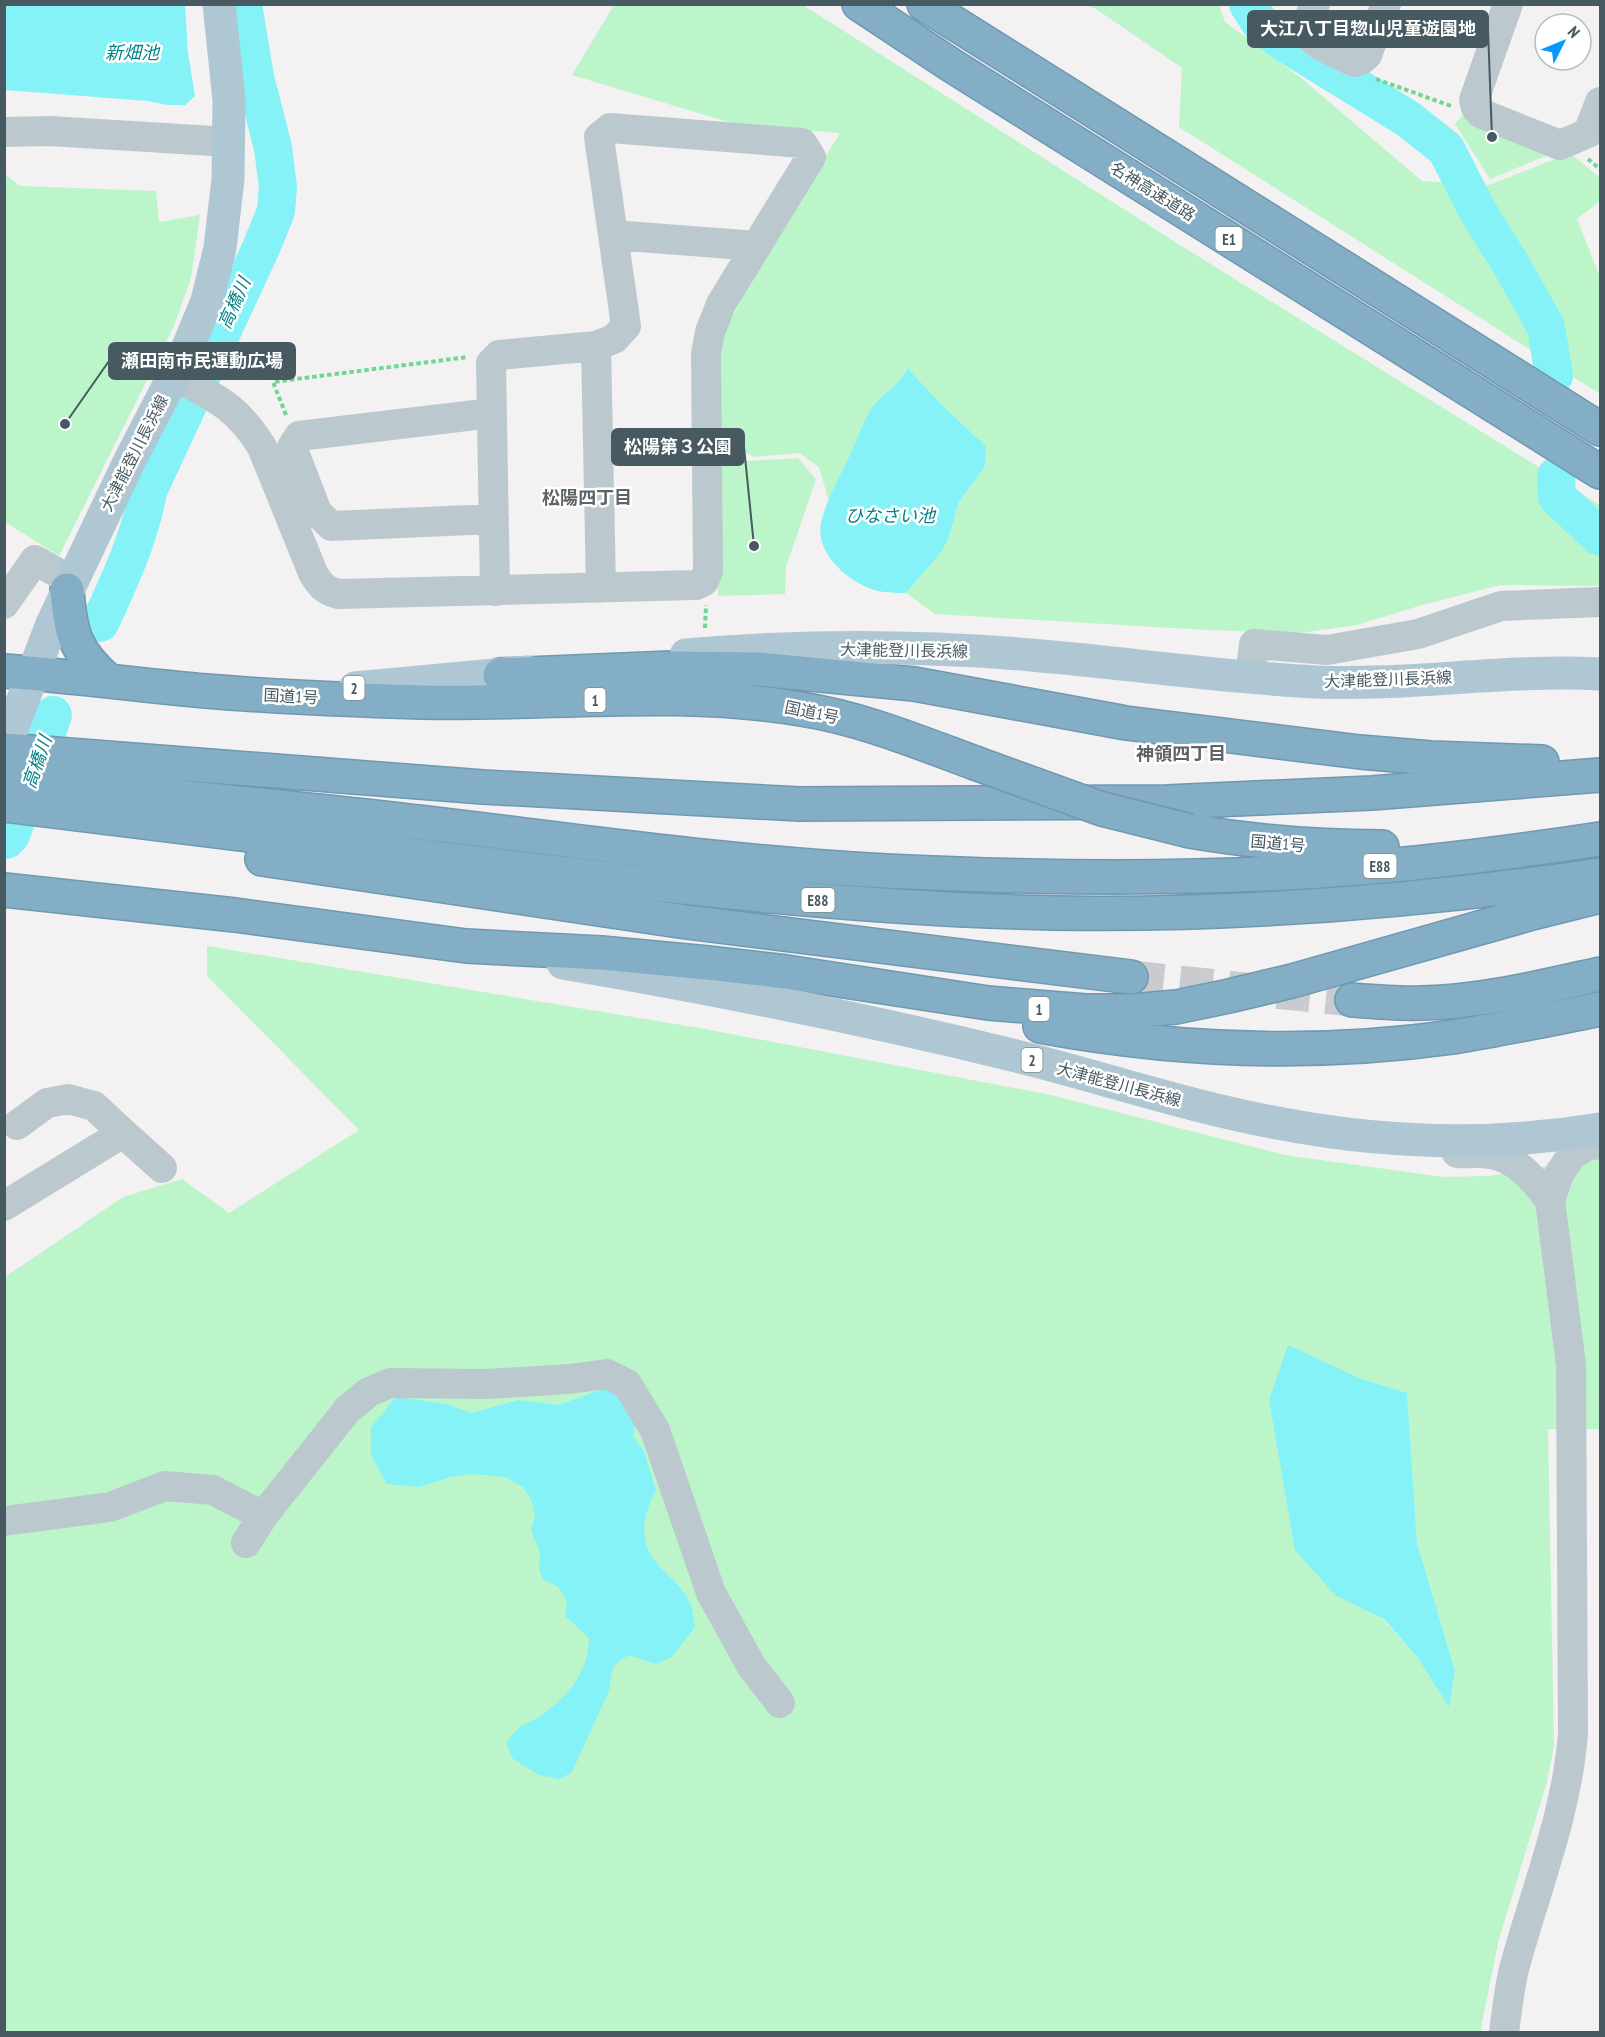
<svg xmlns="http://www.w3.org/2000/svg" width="1605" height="2037" viewBox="0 0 1605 2037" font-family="'PT Sans Narrow','Noto Sans JP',sans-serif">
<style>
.green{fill:#bcf5c9;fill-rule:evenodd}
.water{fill:#85f2f7}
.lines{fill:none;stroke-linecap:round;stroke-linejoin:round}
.river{stroke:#85f2f7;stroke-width:38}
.highway-tunnel{stroke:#c9cbce;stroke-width:33;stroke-dasharray:33 16;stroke-linecap:butt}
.highway-casing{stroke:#6f99b1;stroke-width:36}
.path{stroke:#70d793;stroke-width:4;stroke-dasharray:4.5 3;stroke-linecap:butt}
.minor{stroke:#bbc9cf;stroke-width:30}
.major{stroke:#aec7d3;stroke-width:33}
.highway{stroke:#84aec5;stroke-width:33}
.highway-bridge-casing{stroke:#6f99b1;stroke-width:36;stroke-linecap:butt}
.highway-bridge{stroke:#84aec5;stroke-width:33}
.labels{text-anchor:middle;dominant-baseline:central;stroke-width:5;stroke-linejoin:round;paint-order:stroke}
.shield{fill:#fff;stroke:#7e8b90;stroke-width:1.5}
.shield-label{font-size:15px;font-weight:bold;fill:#475961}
.street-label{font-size:16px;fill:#475961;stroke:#fff}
.water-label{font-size:18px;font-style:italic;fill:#058288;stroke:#fff}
.neighbourhood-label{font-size:18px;font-weight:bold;fill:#5d6367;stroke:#fff}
.leader{fill:none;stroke:#475961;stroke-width:2}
.callout-dot{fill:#475961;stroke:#fff;stroke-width:2}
.callout{fill:#475961;stroke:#475961;stroke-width:2}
.callout-label{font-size:18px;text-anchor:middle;font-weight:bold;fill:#fff}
</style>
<rect width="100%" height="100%" fill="#f4f1f2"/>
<path class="green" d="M614 5H803L1180 245 1600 505V586L1500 585 1422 605 1357 625 1300 633 1206 630 935 614 906 593 942 551 948 540 959 502 985 466 986 446 945 408 906 368 902 380 874 405 829 501 819 467 799 453 754 457 716 438 715 350 754 274 840 133 738 125 572 75Z
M1085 5H1219L1225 22 1300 77 1422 181 1489 185 1570 153 1600 178V201L1577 219 1600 277V394L1179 127 1182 68 1096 9Z
M1462 116 1558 151 1490 179 1455 124Z
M5 174 20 186 156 191 159 222 200 215 191 278 174 326 59 556 5 522Z
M798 458 816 479 786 567 785 594 718 596 715 525V463Z
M207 946 705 1029 1051 1095 1285 1155 1443 1177 1488 1176 1600 1157V1429H1548L1554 1746 1547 1782 1499 1939 1482 2022 1481 2032H5V1277L123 1197 182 1179 229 1213 359 1130 207 976ZM1359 1378 1407 1394 1417 1543 1455 1671 1449 1706 1418 1658 1383 1619Z"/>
<path class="water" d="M4 5H185L188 53 195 96 185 105H167L148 101 5 90Z
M907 368 945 408 986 446 985 466 959 502 948 540 942 551 906 593C896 593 884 593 874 590 848 581 815 554 821 523 826 500 840 477 850 455 857 441 864 418 874 405 886 390 899 388 907 368Z
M1288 1345 1359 1378 1407 1393 1417 1543 1455 1671 1449 1707 1418 1658 1384 1619 1335 1595 1295 1550 1269 1400Z
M609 1387 625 1393 636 1420 633 1436 644 1451 656 1490C642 1516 637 1544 661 1568 672 1579 687 1592 692 1608 693 1614 694 1621 695 1627L672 1657 656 1664 629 1655 619 1661 612 1669 609 1691 572 1772 560 1779 539 1775 513 1759 506 1743C510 1738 514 1732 519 1728 524 1723 533 1721 539 1717 566 1698 589 1673 589 1638L565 1616 567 1601 558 1587 542 1579 539 1566 540 1553 531 1530 535 1516 531 1499 523 1487 505 1477 471 1474 450 1477 419 1487 387 1484 371 1455V1427L396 1397 446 1404 472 1413 518 1400 559 1405Z"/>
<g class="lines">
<path class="river" d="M1248 4 1262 26 1282 41 1408 119 1446 149 1477 210 1510 263 1546 327 1554 376
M1556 476 1557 497 1600 537
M100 623C120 580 140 537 148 491L261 248 276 211 278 187 273 148 255 77 243 4
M6 840 11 835 53 715"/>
<path class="highway-tunnel" d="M1131 977 1352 1000"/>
<defs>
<path id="highway" d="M859 4 951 65 1600 472
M924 4 1600 429
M67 590C70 632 75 652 108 680
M4 671C72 676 138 685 206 691 277 697 350 700 422 702 548 705 676 688 801 709 860 718 918 742 975 763
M500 675 671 668 758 669 914 684 1126 723 1360 752 1431 758 1542 762
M4 750 483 787 799 804 1167 802 1372 793 1600 775
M4 778C125 792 245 803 365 816 538 835 711 862 886 871 1030 878 1176 880 1320 871 1414 865 1508 853 1600 839
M4 805C159 825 314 843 468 862 663 886 858 909 1054 913 1237 916 1420 901 1600 875
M1190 831C1254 842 1317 847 1382 847
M262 859 686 922 1131 977
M4 890 235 915 466 946 601 953 708 963 786 972 988 1003 1086 1011H1132L1176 1007 1229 996 1292 981 1532 913 1600 896
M1352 1000C1376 1002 1399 1004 1422 1003 1482 1002 1542 987 1600 974
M1040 1026C1175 1051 1316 1056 1453 1037 1502 1029 1551 1019 1600 1009"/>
</defs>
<use href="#highway" class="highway-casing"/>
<path class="path" d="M1376 79 1451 106
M1588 159 1600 169
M286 415 273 382 468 357
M705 628 706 605"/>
<path class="minor" d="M1315 4C1312 12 1305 24 1307 32 1310 43 1344 57 1355 62L1361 60 1367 55 1386 4
M1508 4 1474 100 1476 108 1480 113 1560 145 1588 133 1600 102
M4 132 50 131 229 142
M613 235 757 246
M596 346 601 588
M173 375C215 398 236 405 262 447L313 573C320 585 325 591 339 594L696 585 704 581 708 571 706 354 710 332 721 304 811 157 802 143 610 128 599 137 626 326 614 339 596 346 499 355 491 363 495 591
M492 413 299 436 292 447 317 512 331 526 494 519
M4 604 35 560 72 581
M1250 678 1254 644 1327 650 1418 634 1501 606 1600 602
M17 1125 47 1103 68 1099 94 1106 123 1133
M1457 1153C1468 1154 1479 1152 1490 1154 1517 1158 1534 1180 1550 1200
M4 1206 123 1133 162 1168
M4 1521 110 1507 165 1486 213 1490 263 1516
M246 1543 263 1516 348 1409 369 1392 390 1383 487 1384 569 1379 607 1374 627 1384 655 1430 711 1593 752 1667 780 1703
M1504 2032C1507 2011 1509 1990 1514 1969 1535 1891 1567 1814 1573 1733L1571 1365 1550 1200 1559 1174 1572 1155 1587 1146 1600 1144"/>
<path class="major" d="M686 655C800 645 917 645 1031 655 1126 663 1220 677 1315 682 1410 686 1505 669 1600 674
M355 688 527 672
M4 749 52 624 130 460 185 354 207 301 220 248 228 179 229 100 219 4
M563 963C715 989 866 1019 1016 1056 1105 1078 1193 1108 1283 1124 1388 1144 1496 1146 1600 1129"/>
<use href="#highway" class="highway"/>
<defs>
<path id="highway-bridge" d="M975 763 1102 809 1190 831"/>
</defs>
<use href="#highway-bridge" class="highway-bridge-casing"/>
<use href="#highway-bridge" class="highway-bridge"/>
</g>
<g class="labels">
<g class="shield">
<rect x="1215.5" y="227" width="27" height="24" rx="4.5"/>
<rect x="343.5" y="676" width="21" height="24" rx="4.5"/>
<rect x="584.5" y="688" width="21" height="24" rx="4.5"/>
<rect x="1363.5" y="854" width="33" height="24" rx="4.5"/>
<rect x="801.5" y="888" width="33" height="24" rx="4.5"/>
<rect x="1028.5" y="997" width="21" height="24" rx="4.5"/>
<rect x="1021.5" y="1048" width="21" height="24" rx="4.5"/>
</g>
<g class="shield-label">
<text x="1229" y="239">E1</text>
<text x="354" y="688">2</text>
<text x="595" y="700">1</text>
<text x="1380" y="866">E88</text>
<text x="818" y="900">E88</text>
<text x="1039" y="1009">1</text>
<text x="1032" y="1060">2</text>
</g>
<g class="street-label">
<text transform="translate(1153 191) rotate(32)">名神高速道路</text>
<text transform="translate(134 453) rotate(-63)">大津能登川長浜線</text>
<text transform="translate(904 650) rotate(1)">大津能登川長浜線</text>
<text transform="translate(1388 679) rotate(-2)">大津能登川長浜線</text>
<text transform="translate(291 696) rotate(3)">国道1号</text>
<text transform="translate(812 712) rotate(12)">国道1号</text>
<text transform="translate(1278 843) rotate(5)">国道1号</text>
<text transform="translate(1119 1084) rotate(15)">大津能登川長浜線</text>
</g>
<g class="water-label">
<text x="132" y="52">新畑池</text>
<text transform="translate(234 303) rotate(-66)">高橋川</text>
<text x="890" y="515">ひなさい池</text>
<text transform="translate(37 762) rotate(-71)">高橋川</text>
</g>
<g class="neighbourhood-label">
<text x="587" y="497">松陽四丁目</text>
<text x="1181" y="753">神領四丁目</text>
</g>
</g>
<path class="leader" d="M1492 137L1488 29M65 424L109 361M754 546L744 447"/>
<g class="callout-dot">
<circle cx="1492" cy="137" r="6"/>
<circle cx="65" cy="424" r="6"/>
<circle cx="754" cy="546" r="6"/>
</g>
<g class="callout">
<rect x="1248" y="11" width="240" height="36" rx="6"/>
<rect x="109" y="343" width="186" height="36" rx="6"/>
<rect x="612" y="429" width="132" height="36" rx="6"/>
</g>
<g class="callout-label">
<text x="1368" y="35">大江八丁目惣山児童遊園地</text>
<text x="202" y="367">瀬田南市民運動広場</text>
<text x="678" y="453">松陽第３公園</text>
</g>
<rect width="1605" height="2037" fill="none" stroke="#475961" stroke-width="12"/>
<g transform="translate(1563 42) rotate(47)"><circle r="28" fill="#ffffff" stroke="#b5bdc0" stroke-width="1.5"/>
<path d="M0-4.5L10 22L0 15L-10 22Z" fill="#0498fb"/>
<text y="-9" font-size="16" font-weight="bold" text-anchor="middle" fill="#475961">N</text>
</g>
</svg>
